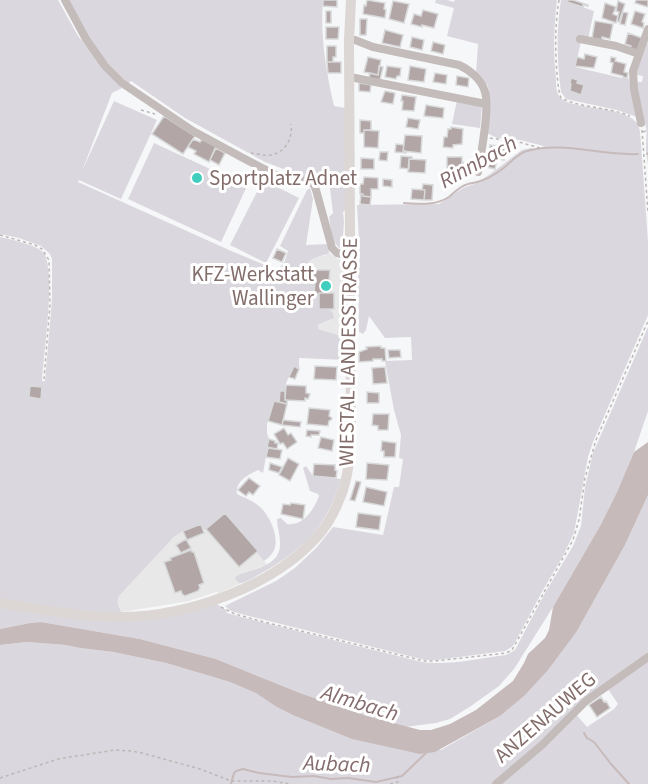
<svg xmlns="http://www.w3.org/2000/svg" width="648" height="784" viewBox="0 0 648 784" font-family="'Source Sans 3',sans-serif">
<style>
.built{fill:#e9e8e9}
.green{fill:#dad8de;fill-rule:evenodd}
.water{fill:#c7babb}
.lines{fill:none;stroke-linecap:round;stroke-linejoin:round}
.stream{stroke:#c7babb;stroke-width:2}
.building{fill:#b2a7a6;stroke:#d8d9da;stroke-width:1.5}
.path{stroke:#bcb7b6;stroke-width:1.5;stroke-dasharray:3 3;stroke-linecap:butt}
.minor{stroke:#c3bcbb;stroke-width:8}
.major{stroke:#dcd6d5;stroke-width:10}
.poi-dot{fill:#40cebf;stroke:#fff;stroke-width:2}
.labels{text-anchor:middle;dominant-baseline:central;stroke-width:6;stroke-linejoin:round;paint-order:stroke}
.poi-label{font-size:21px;fill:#836e6b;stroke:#fff;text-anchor:start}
.street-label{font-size:21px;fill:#836e6b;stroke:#fff}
.water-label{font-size:22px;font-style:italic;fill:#856c6e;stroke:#fff}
</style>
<rect width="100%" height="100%" fill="#f6f7f8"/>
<path class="built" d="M329 253 346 264 347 339 340 335 318 329V325L331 320 319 309V295L314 294 312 281 304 275 305 267 309 261 315 257 327 255Z
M225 513 258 551 267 565 238 575 236 576 239 583H242L219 593 216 592 189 601 122 612 117 605V602L119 596 174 537 183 531 201 524 206 529Z"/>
<path class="green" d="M0 0H58L78 36 122 88 112 93 82 171 114 101 157 120 121 199 79 180 78 182 229 250 277 270 284 263 288 251 280 246 307 190 310 188 313 199 306 245 328 244 329 253 328 254C316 257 304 259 304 275H312V280L315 281 314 294H319V308L329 309 333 313 334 318 318 325V329L346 337 347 360 299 358V366L300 369 294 366C290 376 285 381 285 391H280L279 402 274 401 267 424V433L269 439 263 473 258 470C248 475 235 481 237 494 244 498 252 500 259 506 269 514 280 537 274 550 272 555 268 558 264 561L225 513 206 529H203L200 524 183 531 174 537 119 596C115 607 121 607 123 617L212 601 226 610 227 613 245 618 422 662C446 666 482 658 506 655L515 650 545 593 573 546 581 526 585 487 593 453 648 327V411L634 452 617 492 600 526 553 607 514 669 499 686 471 706 450 719 436 723 405 727 367 716 300 693 216 659 140 639 41 622 30 623 0 629V237C10 239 36 245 43 252 57 268 43 358 42 381H45L52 299V259L50 254 41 246 19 238 0 234Z
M66 0H323C320 36 326 71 334 106L346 108V210L343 212 344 222 342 249C331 244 331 228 329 217L333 213 329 180 310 179 265 162 185 118 131 81 128 84 97 52Z
M436 0H447L454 2 455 0H557C554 27 553 51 556 78 556 84 556 91 559 96 566 110 621 105 636 122 641 127 640 137 641 144L648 242V315L593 442 588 457 574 533 563 556 543 590 513 646 505 651 436 660H425L245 615 231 611 225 606 276 581 295 568 317 547 333 527 383 535 394 487H399L403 459 399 458 401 435 394 410 385 361 412 360 411 337 385 338 369 316 366 330 363 334 359 332 358 279 360 256 357 205 439 204 463 188 474 184 489 175 522 150 531 148 537 150 544 146 520 140 497 138 487 133 489 93 488 86 476 73 478 44 447 36 454 8 435 3Z
M561 0H568V2L594 11 588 39 581 42 575 67 622 78 623 77 629 79 637 117 617 110 566 99 561 92C557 62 556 31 561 0Z
M648 42V164C647 158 646 153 646 147 646 137 648 129 644 121L636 82H642L643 76 637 75V69Z
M457 100 482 105 480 128 452 124Z
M154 143 247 186 221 242 128 199Z
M263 180 299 198 266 263 230 245Z
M306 466 313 476 341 479C335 502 320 531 301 546 285 560 266 571 247 581L242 583H239L235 579 236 576C251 569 281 567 280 543 280 535 277 527 277 519L281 518 287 524C303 526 314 510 319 496L318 494 310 491 303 468Z
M648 495V784H0V645L27 642 67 645 80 648 113 652 166 663 230 682 257 693 275 706 320 725 441 750 500 716 577 631 625 545ZM606 686 618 704 614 709 587 727 574 712Z"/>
<path class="water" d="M648 442V495L625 545 577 631 548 670 525 695 500 716 435 752 420 754 352 739 293 715 275 706 256 693 230 682 166 663 113 652 80 648 66 645 27 642 0 645V629L30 623 41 622 140 639 216 659 300 693 367 716 420 730H431L450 724 476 710 513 681 524 663 528 654 545 638 549 630 553 607 600 526 617 492 634 452Z"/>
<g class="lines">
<path class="stream" d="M647 154 648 153
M404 203C419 204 435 206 449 197 455 192 460 186 468 184 471 183 474 183 477 182 486 180 494 175 501 170 510 164 517 153 527 151 564 141 601 156 638 154
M584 733 587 738 594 742 611 764 629 784
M231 784 234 773 236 771 243 769 259 773 292 777 314 776 331 779 348 778 376 782 402 776 428 751"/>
</g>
<path class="building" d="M323 0H337V7L323 6Z
M367 0 385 3 384 9 386 10 385 18 363 14 364 5 366 6Z
M568 0H573L588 5V6L583 5V7L567 2Z
M636 0H648V7L635 3Z
M393 1 409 4 404 23 389 19Z
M618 1 625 4 619 22 617 21 619 12 616 11Z
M605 3 616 7 613 14 618 16 616 23 602 18Z
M423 10 438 14 434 28 422 25V27L411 24 414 14 421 16Z
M326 11H331V23H326Z
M635 11 645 14 642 22 644 23 643 28 631 24Z
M623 12 628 13 625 25 620 24Z
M360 19H367L366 35H360Z
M595 21 613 24 610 39 602 37V40L592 38Z
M326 27H339L338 39H326Z
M385 30 403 35 400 47 382 43Z
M628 33 642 38 638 51 630 48 631 46 625 44Z
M412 37 424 40 422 50 410 47Z
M433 42 445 45 443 54 431 51Z
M327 46H336V57H333V62H327Z
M585 54 597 57 594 68 575 66 577 57 584 59Z
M368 57 381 60 378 75 364 72Z
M611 57 616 58 615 61 626 64 624 72 628 73 627 78 623 77V76L611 73 613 63 610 62Z
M327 62H341V73H328Z
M379 66 383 67 380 80 369 78 370 73 378 75Z
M387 66 401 68 400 76H397L396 79 385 77Z
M410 66 426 69 424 82 408 80Z
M435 73 447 75 446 84 433 82Z
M457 76 469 78 468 87 456 85Z
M571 78 578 80 577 83 584 85 581 95 570 91 571 84 570 83Z
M359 83 371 85 370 92 359 91Z
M385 91 395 93 393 104 381 102Z
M402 95 416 97 414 111 402 110 403 101H401Z
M426 105 444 108 443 118 424 116Z
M164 116 195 136 183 154 152 134Z
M408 118 420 120 418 129 406 127Z
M360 120 371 121V130H364V133H360Z
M451 127 463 129 462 144 453 145V148L443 147 444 137H447L448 129H451Z
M364 130 379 131 378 148 364 147Z
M405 135 422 136 421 153 403 151Z
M193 139 200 142 202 139 216 146 209 162 194 154 196 151 188 147Z
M396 144 404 145 403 151H406V153L395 152Z
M490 145 506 148 504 160 488 157Z
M216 148 225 153 219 165 210 160Z
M380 152H388L387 161 379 160Z
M401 156 412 157V159H409V169L400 168Z
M447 157H462V169H447Z
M488 157 497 159 495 169 486 167Z
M361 158 374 159V169H361Z
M409 159 426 160 425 173 408 172Z
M471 162V173H460V169H462V163Z
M364 177 378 178V189H371V197L363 196V194H360V184H363Z
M383 179 392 180V187L383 186Z
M423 184 433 185 432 200H424L425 190H422Z
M412 189 425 190 424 200 411 199Z
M361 194H363V196L371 197 370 205 360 204Z
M277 249 286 253 282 262 273 258Z
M312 270H330L328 293H319V294H314L315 281H312Z
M319 293H334V309H319Z
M381 346V348H385L386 361H382V359H373V361L359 362V352L367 349 366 347Z
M388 350H400L401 357 389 358Z
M294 366 299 369 295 379 289 377Z
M315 366 337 367 336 380 314 379Z
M385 367 387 383 373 384 372 368Z
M286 385 306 386V393L310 394 308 399 305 398V401L285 400Z
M30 386 42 387 41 399 29 397Z
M280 391H285V400H287V404L279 402Z
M367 392 379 393V403H367Z
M274 401 287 404 282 425 268 421Z
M309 408 330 410 329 416 332 418 331 420 329 421 328 426 307 424Z
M373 414H389L388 430H378V426L372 425Z
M283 420 301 422 300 427 282 425Z
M284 428 288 435 291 433 297 442 287 449 283 443 280 444 274 434Z
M307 430 320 431 319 435H311V437L306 436Z
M321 437 334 440 332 451 318 448Z
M269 439 275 441V443H278L277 449 267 447Z
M382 441 396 443 395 457H384V451H381Z
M268 448 282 450 280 459 266 457Z
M288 458 299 464 290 481 279 475Z
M270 463 282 467 279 473 269 470Z
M367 463 389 465 387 480 366 479Z
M314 464 335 465V470L337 471 336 478 313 476Z
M249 478 260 486 253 495 249 492 246 496 238 490Z
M356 481 361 482 355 501 350 500Z
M366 487 387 492 384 506 363 502Z
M291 503 305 505 303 519 281 514 283 504 290 505Z
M225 513 258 551 239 567 206 529Z
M358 513 381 516 379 530 356 527Z
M201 524 204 533 187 540 183 531Z
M186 539 191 548 181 553 176 545Z
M191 550 192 552H194L204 583 199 585 200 588 198 591 185 596 182 594 181 591 175 593 164 562 171 560 170 558Z
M601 697 604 702 606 701 610 708 597 717 589 705Z"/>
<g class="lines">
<path class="path" d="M559 0C555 25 555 49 557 74 558 82 558 90 561 98 580 108 609 107 630 116
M141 110 155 114
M642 130 648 213
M643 132 648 130
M490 138 519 142 540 148
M251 153C257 154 265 156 271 155 286 152 293 138 291 124
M0 235 35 245 42 249 49 260 50 304 44 379
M221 607 235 614 260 621 424 661H435L506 653 512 650 573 540 579 520 585 478 596 440 648 321
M0 778 58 759 115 750 131 751 142 753 200 769 231 781H272L290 784
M390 784 398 782 397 776"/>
<path class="minor" d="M65 0 86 39 105 66 122 83 193 131 243 158 276 175 310 182 314 185 316 190 332 248 337 253 350 256
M580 39 616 46 639 54
M349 40H355L373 47 459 65C470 70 482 80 485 92 490 108 481 154 478 172
M350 77 486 104
M641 123 634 89 633 71 648 29
M496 784 542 745 586 701 648 657"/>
<path class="major" d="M0 603C40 609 82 618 123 617 188 616 272 587 317 537 326 527 335 511 340 498 349 477 350 453 351 431L349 40 351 0"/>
</g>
<g class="poi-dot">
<circle cx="197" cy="178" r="6"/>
<circle cx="326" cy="286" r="6"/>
</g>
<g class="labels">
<g class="poi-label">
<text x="209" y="178">Sportplatz Adnet</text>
<text x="314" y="274" text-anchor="end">KFZ-Werkstatt<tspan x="314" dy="24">Wallinger</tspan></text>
</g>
<g class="street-label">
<text transform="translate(348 352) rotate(-89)">WIESTAL LANDESSTRASSE</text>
<text transform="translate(545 717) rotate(-41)">ANZENAUWEG</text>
</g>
<g class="water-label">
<text transform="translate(478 162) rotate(-29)">Rinnbach</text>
<text transform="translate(360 703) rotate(17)">Almbach</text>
<text transform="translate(337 764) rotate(2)">Aubach</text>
</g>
</g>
</svg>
